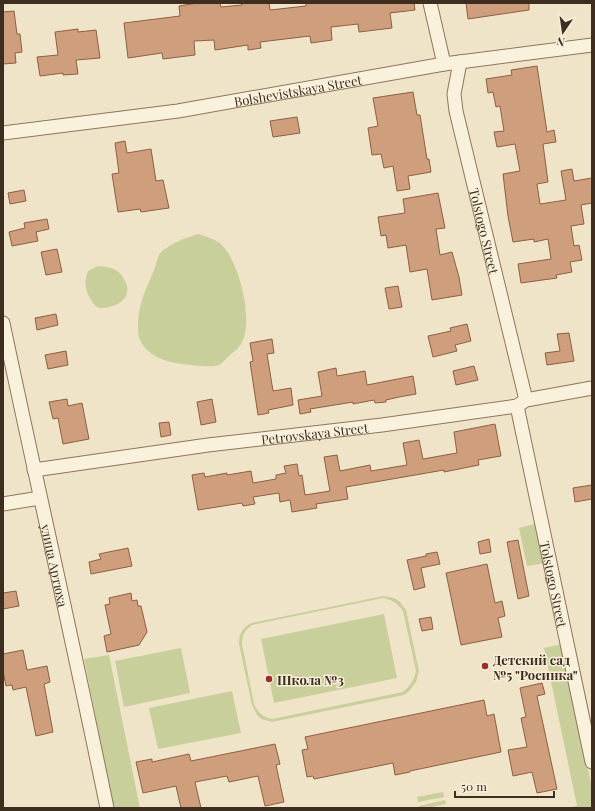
<svg xmlns="http://www.w3.org/2000/svg" width="595" height="811" viewBox="0 0 595 811" font-family="'Playfair Display',serif">
<style>
.green{fill:#c9cf9b;fill-rule:evenodd}
.building{fill:#cf9f7d;stroke:#8d5f41}
.lines{fill:none;stroke-linecap:round;stroke-linejoin:round}
.minor-casing{stroke:#8d765c;stroke-width:15}
.minor{stroke:#faf1dc;stroke-width:13}
.poi-dot{fill:#9e2a2b;stroke:#f7eed8;stroke-width:1.5}
.labels{text-anchor:middle;dominant-baseline:central;stroke-width:3;stroke-linejoin:round;paint-order:stroke}
.street-label{font-size:13px;fill:#3d2e20;stroke:#f7eed8}
.poi-label{font-size:13px;font-weight:bold;fill:#3d2e20;stroke:#f7eed8;text-anchor:start}
</style>
<rect width="100%" height="100%" fill="#f0e4c8"/>
<path class="green" d="M199 234C207 237 215 239 221 244 239 261 254 320 242 342 239 349 233 352 228 357 225 359 222 364 219 365 211 368 191 365 182 364 166 362 150 357 141 342 138 337 138 330 138 324 139 301 146 290 154 270 156 265 157 259 159 255 166 245 187 237 199 234Z
M98 266C110 267 118 268 124 279 133 294 123 304 109 307 105 308 100 309 97 307 93 304 90 299 88 294 84 286 85 279 88 271Z
M538 523 546 563 527 566 519 528Z
M383 596 394 598 399 601 406 610 419 671 416 682 409 691 404 695 272 722 261 719 257 715 252 705 239 644C239 634 242 628 251 623ZM383 598C392 600 398 603 403 611L416 671C414 680 410 686 403 692L272 719C263 717 258 713 254 704L242 644C242 635 245 630 252 625Z
M384 614 397 678 274 703 261 639Z
M562 644 592 788V808H564L577 806 544 648Z
M181 648 190 693 124 707 115 661Z
M109 655 140 808H114L84 659Z
M232 691 241 733 158 749 149 708Z
M443 792 444 797 418 802 417 797Z
M445 800 446 804 427 808H419V806Z"/>
<path class="building" d="M197 3H220L221 7 242 5V3H269L270 10 306 6V3H414L415 10 390 13 392 28 359 32 358 24 331 27 332 40 311 43 310 36 260 42 261 48 248 50V45L215 50 214 40 194 41 195 55 163 59 162 53 128 58 124 23 180 16 179 6Z
M466 3H529V10L468 19Z
M14 11 17 34H20L22 52 15 53 16 63 3 64V12Z
M78 29V32L96 30 100 58 76 60 78 74 63 75V73L40 76 37 57 58 55 55 32Z
M537 66 547 132 554 130 556 142 543 144 548 182 537 184 540 204 566 200 561 171 572 169 574 181 592 178V203L581 205 584 224 571 226 574 246 579 245 582 260 570 262 572 272 556 275 557 278 521 283 518 264 551 259 548 239 534 242V239L513 242 508 216 503 174 520 171 515 144 497 147 494 132 504 131 500 106 496 107 493 92 488 93 486 79 512 75 511 70Z
M413 92 417 115H420L427 159H429L431 172 408 176 410 189 397 191 393 166 384 168 381 154 372 155 368 128 378 126 373 98Z
M297 117 300 133 273 137 270 121Z
M125 141 127 153 151 149 156 181 163 180 169 208 141 212 140 209 118 212 112 174 119 173 115 143Z
M24 190 26 201 10 204 8 193Z
M438 193 445 228 436 229 440 255 452 252 459 277 462 295 432 300 427 269 410 272 406 245 388 248 386 235 381 236 378 217 405 213 403 199Z
M47 219 49 229 36 232 38 241 12 246 9 232 25 228 24 223Z
M57 249 62 272 46 275 41 252Z
M398 286 402 307 389 309 385 288Z
M56 314 58 325 37 330 35 318Z
M467 324 471 341 455 345 457 351 433 357 428 336 451 331 450 328Z
M569 333 574 361 547 365 545 353 560 351 557 334Z
M272 339 274 353 267 354 273 391 291 388 293 405 268 410 269 413 258 415 250 362 253 361 250 343Z
M66 351 68 365 48 369 45 355Z
M474 366 478 380 456 385 453 371Z
M336 368 337 376 365 371 367 385 413 376 416 394 399 397 386 400V402L375 403 374 400 353 404V402L310 409 311 412 300 414 298 400 322 396 318 372Z
M67 399 68 406 82 403 89 439 63 444 58 418 53 419 49 402Z
M212 399 216 422 201 425 197 402Z
M169 422 171 435 161 437 159 423Z
M495 424 501 456 478 460 479 465 444 472V470L346 487 348 499 316 504 317 508 292 512 290 500 280 502 279 493 253 497 255 504 243 506 242 503 198 510 192 475 204 473 205 477 227 473V475L251 471 253 483 276 479V475L286 473 284 466 297 464 299 476 302 475 305 495 330 491 324 457 337 455 340 471 370 465 371 471 407 465 403 443 419 440 423 459 457 453 454 432Z
M592 485V499L575 502 573 488Z
M489 539 491 552 480 554 478 542Z
M518 540 529 596 518 599 507 542Z
M128 548 132 566 91 574 89 562 101 559 99 554Z
M437 552 440 564 421 568 425 587 414 590 407 560 426 556V554Z
M487 564 495 603 502 601 505 616 498 618 502 637 461 645 446 573Z
M16 591 19 606 3 609V593Z
M131 593 132 601 137 600 138 606H141L147 632 139 645 107 652 104 636 111 634 105 605 110 604 109 598Z
M431 617 433 629 422 631 419 619Z
M23 650 27 670 47 666 50 682 44 684 53 732 36 736 26 687 13 690 12 685 6 686 3 671V654Z
M542 683 545 694 537 696 557 789 537 793 532 772 513 776 508 750 527 747 521 718 526 717 520 688Z
M484 700 487 716 494 714 501 752 410 771V772L395 775 393 763 314 779 313 776 307 777 302 750 308 749 305 737Z
M275 744 280 764 276 765 284 802 265 806 258 776 229 782 227 776 195 782 201 808H181L176 786 143 793 136 762 152 759V762L189 754 191 761Z"/>
<g class="lines">
<defs>
<g id="minor">
<path d="M430 3 444 64"/>
<path id="s1" d="M460 62 454 94 456 111 526 400"/>
<path id="s2" d="M3 133 178 111 444 64 592 45"/>
<path id="s3" d="M3 323C37 485 74 646 107 808"/>
<path id="s4" d="M517 406 592 762"/>
<path id="s5" d="M34 470 208 445 382 425 517 406 526 400 592 388"/>
<path d="M3 504 40 498"/>
</g>
</defs>
<use href="#minor" class="minor-casing"/>
<use href="#minor" class="minor"/>
</g>
<g class="poi-dot">
<circle cx="485" cy="666" r="4"/>
<circle cx="269" cy="679" r="4"/>
</g>
<g class="labels">
<g class="street-label">
<text stroke="none"><textPath href="#s2" startOffset="298">Bolshevistskaya Street</textPath></text>
<text stroke="none"><textPath href="#s1" startOffset="173">Tolstogo Street</textPath></text>
<text stroke="none"><textPath href="#s5" startOffset="283">Petrovskaya Street</textPath></text>
<text stroke="none"><textPath href="#s3" startOffset="248">улица Артюха</textPath></text>
<text stroke="none"><textPath href="#s4" startOffset="182">Tolstogo Street</textPath></text>
</g>
<g class="poi-label">
<text x="493" y="659">Детский сад<tspan x="493" dy="15">№5 "Росинка"</tspan></text>
<text x="277" y="679">Школа №3</text>
</g>
</g>
<rect width="595" height="811" fill="none" stroke="#3d2e20" stroke-width="8"/>
<g transform="translate(563 32) rotate(193)" stroke="#f7eed8" stroke-width="3" paint-order="stroke">
<path d="M0-3L7 15L0 10L-7 15Z" fill="#3d2e20"/>
<text y="-6" font-size="11" font-weight="bold" text-anchor="middle" fill="#3d2e20">N</text>
</g>
<path d="M455 791v6h99v-6" fill="none" stroke="#3d2e20" stroke-width="2"/>
<text x="461" y="791" font-size="12" fill="#3d2e20" stroke="#f7eed8" stroke-width="3" paint-order="stroke">50 m</text>
</svg>
